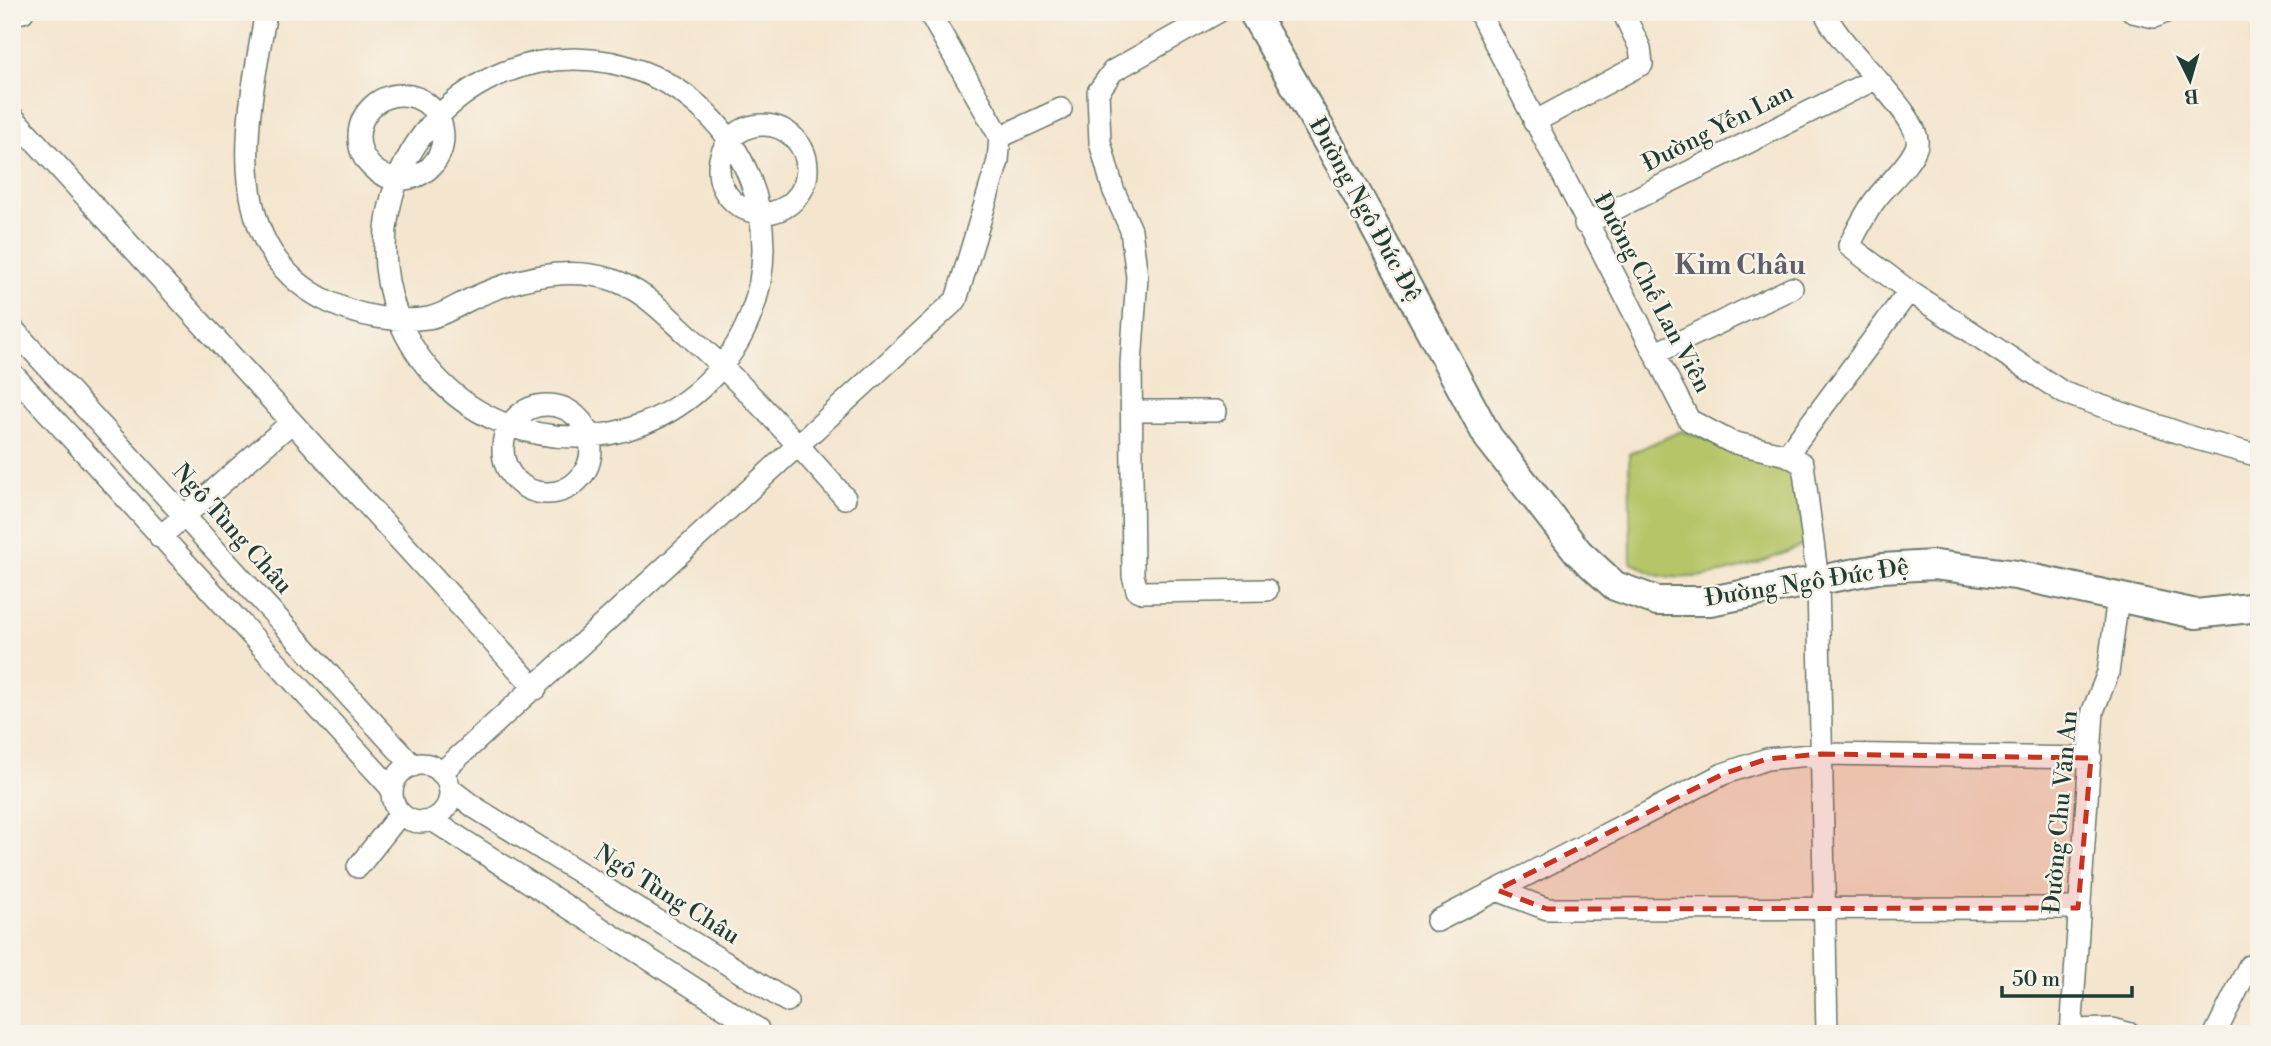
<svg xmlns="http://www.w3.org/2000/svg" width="2271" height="1046" viewBox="0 0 2271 1046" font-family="'Libre Bodoni',serif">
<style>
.green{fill:#b6c567;stroke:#6a814e;stroke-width:2}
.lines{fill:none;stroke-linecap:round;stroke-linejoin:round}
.street-casing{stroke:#6a786a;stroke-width:24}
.secondary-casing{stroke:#6a786a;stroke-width:32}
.street{stroke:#fff;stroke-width:21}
.secondary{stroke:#fff;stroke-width:28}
.marked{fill:#c8321e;fill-opacity:0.2;stroke:#c8321e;stroke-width:5;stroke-dasharray:14 9;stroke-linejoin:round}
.labels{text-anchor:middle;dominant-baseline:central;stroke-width:5;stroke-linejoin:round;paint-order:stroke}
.street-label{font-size:24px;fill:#1f3d34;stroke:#f7f3e8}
.quarter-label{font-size:28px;font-weight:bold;fill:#5f5f69;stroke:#f7f3e8}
</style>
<rect width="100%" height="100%" fill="#f7f3e8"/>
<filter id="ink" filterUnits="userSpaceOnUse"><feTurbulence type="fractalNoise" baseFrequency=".0143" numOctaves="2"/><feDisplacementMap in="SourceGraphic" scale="14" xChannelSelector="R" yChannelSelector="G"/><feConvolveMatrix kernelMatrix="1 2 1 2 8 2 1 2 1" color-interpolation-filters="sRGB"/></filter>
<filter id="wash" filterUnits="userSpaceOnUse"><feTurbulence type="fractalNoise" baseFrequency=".00686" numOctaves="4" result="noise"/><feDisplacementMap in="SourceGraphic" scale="28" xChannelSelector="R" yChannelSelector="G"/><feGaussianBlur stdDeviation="1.57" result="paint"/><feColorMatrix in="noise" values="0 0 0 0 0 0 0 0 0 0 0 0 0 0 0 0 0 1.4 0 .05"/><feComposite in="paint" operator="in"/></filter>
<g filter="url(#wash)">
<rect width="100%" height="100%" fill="#f4e5ce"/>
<path class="green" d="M1681 431 1775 461 1794 472 1806 544C1763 563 1708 583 1660 576 1650 574 1640 566 1631 562L1629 454Z"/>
</g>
<g filter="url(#ink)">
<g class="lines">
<defs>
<path id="street" d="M266 12C248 112 216 248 329 302 358 316 396 323 428 318 442 316 458 305 471 299 514 279 563 265 610 279 642 289 663 312 687 334 744 385 795 441 845 498
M1218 12 1113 71 1098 92 1100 142 1113 189 1131 230 1137 277 1131 364 1133 576 1137 590 1142 592 1267 590
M1479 12 1689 420 1731 442 1787 455 1803 464 1818 581 1827 1034
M2133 12 2154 17 2166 12
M12 13 23 12
M385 248a189 189 0 1 1 378 0a189 189 0 1 1-378 0Z
M359 137a42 42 0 1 1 84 0a42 42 0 1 1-84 0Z
M12 116 536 689
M1534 122 1642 64 1640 48 1623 12
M719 169a44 44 0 1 1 88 0a44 44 0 1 1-88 0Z
M1000 137 1061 109
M1585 224 1875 79
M1909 291 2064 393 2197 439 2259 456
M12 328 413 766
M1656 353 1792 288
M12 373 392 789
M503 449a44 44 0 1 1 88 0a44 44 0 1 1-88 0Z
M1133 411H1216
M1787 455 1909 291 1849 246C1857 231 1865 213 1876 199 1888 183 1908 167 1916 148 1929 120 1836 46 1825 12
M160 537 292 422
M392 793a29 29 0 1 1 58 0a29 29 0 1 1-58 0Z
M441 773 956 300 998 161 1000 137 929 12
M449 788 474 807 787 1001
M432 820 758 1029
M358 867 400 814
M1497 890 1547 909 2078 908
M1437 921 1723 774 1767 759 1821 754 2091 758
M2070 1030 2113 1029 2131 1034
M2071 1034 2093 711 2108 673 2118 597
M2215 1034 2249 966 2259 964"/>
<path id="secondary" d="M1253 12 1350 181 1488 437 1578 552 1615 586 1657 601H1710L1882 568 1934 565 2016 575 2196 614 2259 607"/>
</defs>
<use href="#street" class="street-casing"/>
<use href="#secondary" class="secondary-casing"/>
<use href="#street" class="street"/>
<use href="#secondary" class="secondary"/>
</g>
</g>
<path class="marked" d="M1821 754 2091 758 2078 908 1547 909 1497 890 1723 774 1767 759Z"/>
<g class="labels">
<g class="street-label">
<text transform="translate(1718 128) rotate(-27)">Đường Yến Lan</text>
<text transform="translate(1365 210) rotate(61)">Đường Ngô Đức Đệ</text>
<text transform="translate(1652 293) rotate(62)">Đường Chế Lan Viên</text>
<text transform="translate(232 529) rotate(48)">Ngô Tùng Châu</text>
<text transform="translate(1807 583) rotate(-9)">Đường Ngô Đức Đệ</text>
<text transform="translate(2061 812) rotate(-85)">Đường Chu Văn An</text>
<text transform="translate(667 895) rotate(32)">Ngô Tùng Châu</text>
</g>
<g class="quarter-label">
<text x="1740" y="265">Kim Châu</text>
</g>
</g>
<rect width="2271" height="1046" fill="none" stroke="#f7f3e8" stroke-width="42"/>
<g transform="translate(2190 80) rotate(175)" stroke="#f7f3e8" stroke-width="5" paint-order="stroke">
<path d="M0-5L12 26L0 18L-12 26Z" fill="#1f3d34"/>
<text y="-10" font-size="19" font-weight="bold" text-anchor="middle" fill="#1f3d34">B</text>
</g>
<path d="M2002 986v10h130v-10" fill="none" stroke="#1f3d34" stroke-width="3.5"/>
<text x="2012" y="986" font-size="21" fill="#1f3d34" stroke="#f7f3e8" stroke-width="5" paint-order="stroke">50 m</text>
</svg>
